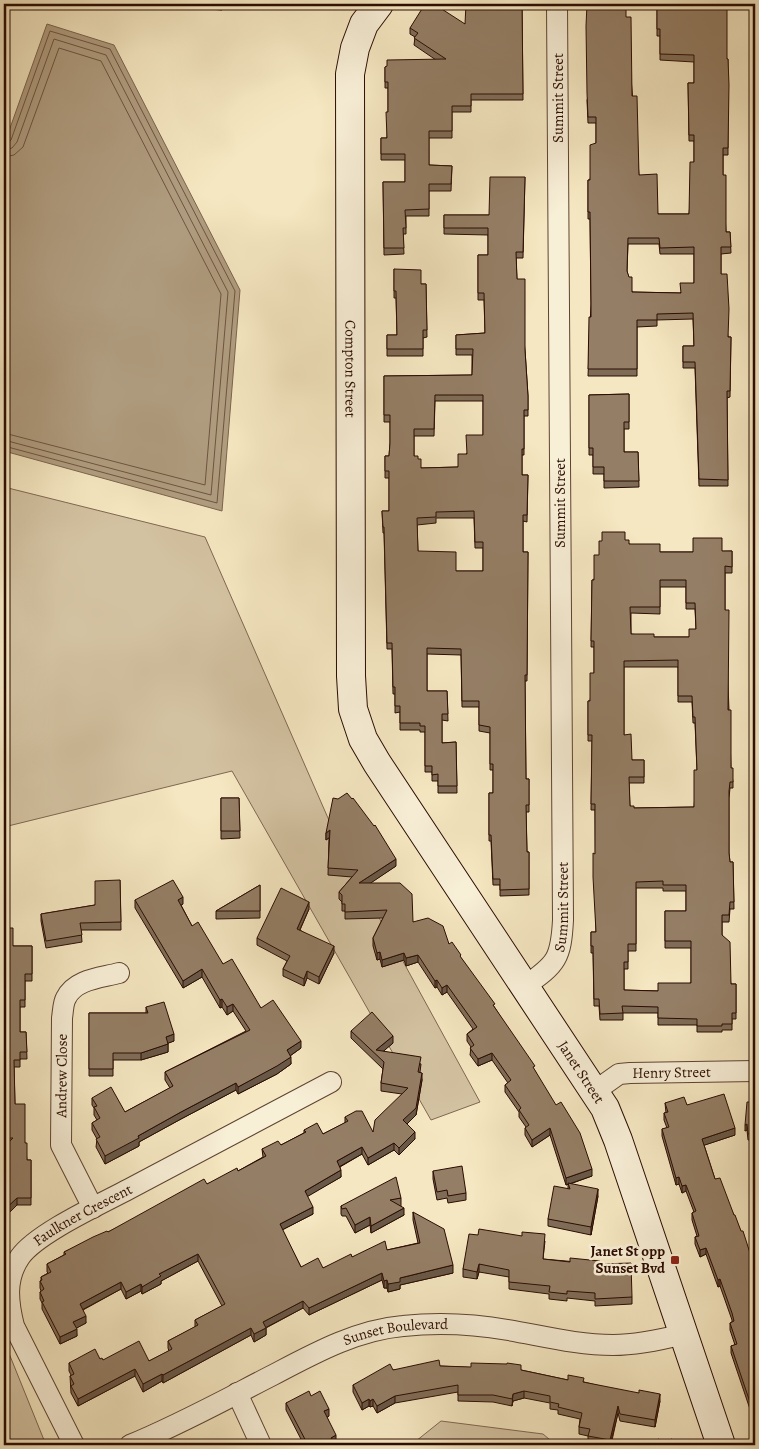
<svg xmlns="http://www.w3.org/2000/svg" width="759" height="1449" viewBox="0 0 759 1449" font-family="Alegreya,serif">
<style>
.green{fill:#d3c2a1;stroke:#7f6752}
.water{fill:#b09d80;stroke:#7b634e}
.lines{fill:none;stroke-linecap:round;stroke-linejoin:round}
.shore{stroke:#6e5441;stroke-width:1}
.street-casing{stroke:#5e4332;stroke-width:22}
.secondary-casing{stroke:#2b0c02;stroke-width:30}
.street{stroke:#f8efd7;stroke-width:20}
.secondary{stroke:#f8efd7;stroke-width:28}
.wall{fill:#7f6c57;stroke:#2b0c02;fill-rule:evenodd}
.shaded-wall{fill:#685847;stroke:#2b0c02}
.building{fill:#947e65;stroke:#2b0c02;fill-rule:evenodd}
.poi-dot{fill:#8f2418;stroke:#f8efd7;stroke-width:2}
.labels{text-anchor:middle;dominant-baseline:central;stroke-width:5;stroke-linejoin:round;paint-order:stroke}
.street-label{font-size:15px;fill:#2b0c02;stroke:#f8efd7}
.poi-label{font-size:15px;font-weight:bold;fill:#2b0c02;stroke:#f8efd7;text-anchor:end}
</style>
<rect width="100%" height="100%" fill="#f5e7c1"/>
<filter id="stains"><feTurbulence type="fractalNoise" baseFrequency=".004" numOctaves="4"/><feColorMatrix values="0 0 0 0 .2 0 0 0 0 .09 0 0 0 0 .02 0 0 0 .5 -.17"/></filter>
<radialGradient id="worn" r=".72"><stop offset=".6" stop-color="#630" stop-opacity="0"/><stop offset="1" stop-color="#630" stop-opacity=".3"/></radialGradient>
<path class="green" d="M4 487 205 537 342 850 480 1102 431 1120 232 771 4 827Z
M4 1341 46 1445H4Z
M441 1421 543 1434 556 1445H411Z"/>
<path class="water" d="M47 24 114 45 240 290 222 511 4 451V145Z"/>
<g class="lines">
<path class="shore" d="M4 143H8L11 140 50 31 110 49 235 291 217 503 4 446
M4 150 12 148 17 142 54 39 106 55 228 292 211 495 4 440
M4 157 14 155 23 147 59 48 101 61 221 294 205 485 4 433"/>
<defs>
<g id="street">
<path id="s1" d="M525 986C557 964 561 958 563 920L557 4"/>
<path id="s2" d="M595 1091 619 1074 630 1073 755 1071"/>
<path id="s3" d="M93 1208 61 1145 62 1018C63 1012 63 1003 66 998 75 979 101 978 119 973"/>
<path d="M237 1393 261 1445"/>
<path id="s4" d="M74 1445 14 1326C8 1302 5 1279 20 1257 37 1233 101 1204 129 1189 196 1153 264 1118 331 1082"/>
<path id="s5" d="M130 1445C179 1425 226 1399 273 1375 313 1354 356 1330 403 1326 438 1322 474 1324 508 1330 543 1336 578 1345 613 1345 637 1345 660 1340 684 1334"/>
</g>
<g id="secondary">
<path id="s6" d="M379 4 364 24 355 48 350 74 351 676 353 709 363 739 377 763 605 1108 618 1140 721 1445"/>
</g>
</defs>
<use href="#street" class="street-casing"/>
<use href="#secondary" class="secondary-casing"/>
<use href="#street" class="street"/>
<use href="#secondary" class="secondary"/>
</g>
<path class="wall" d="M185 4H223L222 10 186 7Z
M522 4 523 100H471V112H452V138H429V165L452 166 451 191H429V216H406V234H403L404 254 384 255 383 182H405V160H381V138H387L388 112V88H385V67L436 60 414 45 415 37 410 34V28L465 24Z
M657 4 727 59H728V155H723V175L726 232H730L731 253 721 254V274L728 337H731L730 397 727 398 728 486H699L695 368H683V346H694L693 319 657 320V326L637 327V376H588L591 304 590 219H588V180H590L596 143V123H588L587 100 626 17 639 175 658 214H689L694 162V141H689L688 83H694V62L660 60V36H657ZM628 244H659L660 254H694V283L680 293 632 292 627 271Z
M525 177 523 258H516L517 279 525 350 528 396V416H524V455H522V475H528L527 522 523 521V552H528L527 681H525L526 779H529V812H526L527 852H529V895L500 896V885H493L491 841H489V793H493V770H490V733L479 731V707H462L461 655 427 654V691H447L448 721 442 720V743L456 742 457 793H438V781H432V772H425V732H420V730H400V712L395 713V694H393L392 649H387L384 533H383L382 511H389V478H385V456H389L390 443V422H384V376L472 375V355H456V335L485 333 484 300H478V255H488V235L444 234V215H489ZM435 401H483V435L466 454 458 467 421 468 418 459 414 456V436H434ZM436 518H474L475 548H483V571H456L418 551 417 525 436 523Z
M394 269 421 284H426L427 337 423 338V356H387V335H397L396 298H394Z
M629 394V429H624V452H638L639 487 604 488V474H593V455H589V395Z
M625 540 629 544 660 552H693L732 551V573H725V610L729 710 731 768 733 782V788H730L729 798V853L730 862H733L734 909H730L729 922H722V935L731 984H736V1019H732V1030H722V1032H697V1025H658V1013H623V1020H600L599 1006H594L593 953H591V932H596L595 810H591L592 741H588V701H590L594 673V647H591L592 580H594L599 555ZM660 587H686V609H695L696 629 689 637H654L631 634V613L660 614ZM624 667H678V702H692L693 723H695L697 770 694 807 634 808 630 806 629 783H644V760H632L624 735ZM636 888H663V891H686V911H665V948H691V983L658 991 624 990V969H628V951H636Z
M221 798H239L240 838 221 839Z
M326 833 396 866 370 883 413 922 449 944 461 958 495 1008 535 1071 592 1176 570 1184 598 1196 591 1235 548 1226V1219L568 1188V1184L566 1185 550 1135 532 1147 525 1135V1128L526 1127 519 1117V1112L505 1092V1085L508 1083 492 1060 478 1066 470 1055 471 1047 467 1041V1034L473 1029 447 992 442 995 437 987 435 988 418 962 406 966 404 960 382 967 380 959 377 960 373 946V938L383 918 345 919V911H342V902L339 899V892L352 877 328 875 329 838 326 840Z
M120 880 121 930H81L82 942 46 948 41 921V914L95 905Z
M260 885V918L216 919V911Z
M135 900 183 904 181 905 192 926 223 964 261 1008 301 1048 290 1056 291 1064 277 1074 238 1094 236 1090 181 1119 139 1142V1146L105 1164 96 1147 97 1139 92 1130V1123L97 1120 94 1115V1108L92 1105V1098L125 1112 170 1088 165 1080V1072L246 1031 233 1011 227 1015 222 1007 220 1008 202 977 183 988 135 908Z
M309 909 300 930 334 953 319 984 307 978 304 986 283 976V969L287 961 257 945V938Z
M4 928 13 946H32V981H25V1007H20V1032H26L27 1059H20V1067H14L15 1104 25 1143 27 1160H31V1205H17L6 1146H4Z
M146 1007 174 1041 168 1043V1052L141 1060H113V1076H89V1013H146Z
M351 1031 393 1043 383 1051 421 1064 420 1072 422 1080 416 1115 407 1124 415 1139 399 1155 394 1150 368 1165 362 1154 340 1167 341 1177 307 1196 313 1214 282 1230 301 1267 323 1268 352 1257 387 1250 418 1243 413 1220V1212L453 1273 400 1285V1289L388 1292 387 1288H384L382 1280 309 1315 303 1308 266 1328V1335L254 1342 251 1335 163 1383 162 1381 143 1392 135 1376 78 1406 71 1393 70 1376 71 1375 69 1371V1363L100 1359 103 1360 149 1361 169 1351 168 1348V1341L195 1327V1320L222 1306 198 1261 161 1281V1284L142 1294 141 1291 126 1299 121 1289 83 1310 86 1323 76 1328 77 1336 60 1344 42 1309V1303L40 1299V1292L41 1291 40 1288V1281L41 1280V1277L48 1273 47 1272V1264L64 1255V1252L108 1232 207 1184 238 1171 263 1157 262 1149 281 1145 304 1133V1130L323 1134 345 1123V1117L373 1132 402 1094 381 1091V1083L383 1069 351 1038Z
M755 1102V1140H748L747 1130 745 1131Z
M665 1103 687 1105 735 1135 704 1145 715 1179 734 1215 750 1253 755 1251V1424L731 1353V1346L735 1345 730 1330V1323L732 1322V1320L720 1286 718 1287 706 1254 700 1257 695 1244V1237L697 1236 692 1220V1213L694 1212 686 1191 682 1193 679 1184 676 1185 662 1136V1129L667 1128 664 1120V1113H666Z
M433 1171 466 1193V1200L448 1203 447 1198 437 1200 433 1179Z
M401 1198V1206L404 1215 371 1233 370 1225 355 1233 346 1216H342L341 1214V1206Z
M478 1235 545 1241 543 1259 600 1264 632 1297V1304L595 1306V1301L567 1298V1301L549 1299V1294L509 1289V1277L479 1272 477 1279 463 1277V1269Z
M440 1366 521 1370 568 1380 584 1382 660 1401 655 1427 620 1421 618 1413 611 1445H600L588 1443V1436L579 1434V1427L580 1419 558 1414V1410L550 1409V1403L524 1398 513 1401 512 1406 493 1402 458 1401V1392L395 1403 377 1413 373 1406 370 1407 369 1406 362 1410 353 1392V1385L393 1370Z
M311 1396 329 1416 327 1417 336 1443 334 1444V1445H304L286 1410V1403Z"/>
<path class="shaded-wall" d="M330 830V837L326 840V833Z
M396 859V866L359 891V883Z
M183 897V904L178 907V900Z
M309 902V909L297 936V929Z
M334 946V953L319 984V977Z
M380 952V959L377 960V953Z
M404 953V960L382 967V960Z
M418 955V962L406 966V958Z
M202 969V977L183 988V981Z
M307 971V978L304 986V979Z
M437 980V987L435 988V981Z
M447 985V992L442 995V988Z
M222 999V1007L220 1008V1000Z
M233 1004V1011L227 1015V1007Z
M174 1034V1041L166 1044V1037Z
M393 1036V1043L378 1056 376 1050Z
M301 1041V1048L287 1058V1050Z
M168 1044V1052L141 1060V1053Z
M492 1053V1060L478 1066V1059Z
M291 1057V1064L277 1074 238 1094V1087Z
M422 1073V1080L416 1115 403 1128V1120Z
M236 1083V1090L181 1119 139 1142V1146L105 1164V1156L138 1136 181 1112Z
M747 1124V1130L745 1131V1125Z
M550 1128V1135L532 1147V1140Z
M735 1128V1135L702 1146V1139Z
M415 1132V1139L399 1155V1148Z
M394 1143V1150L368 1165V1158Z
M362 1147V1154L337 1168V1161Z
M592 1169V1176L566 1185V1178Z
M341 1170V1177L305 1198V1191Z
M679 1177V1184L676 1185V1178Z
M686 1185V1191L682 1193V1186Z
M598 1189V1196L591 1235V1227Z
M17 1198V1205L4 1218V1210Z
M313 1207V1214L280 1231V1224Z
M404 1208V1215L371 1233V1226Z
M370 1217V1225L355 1233V1225Z
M706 1248V1254L700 1257V1250Z
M198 1254V1261L161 1281V1284L142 1294V1287L159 1274Z
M479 1264V1272L477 1279V1272Z
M453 1265V1273L400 1285V1289L388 1292V1284L400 1278Z
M382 1273V1280L309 1315V1308Z
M720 1279V1286L718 1287V1280Z
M387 1280V1288H384V1281Z
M121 1282V1289L80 1311V1304Z
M141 1284V1291L126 1299V1292Z
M303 1301V1308L263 1329V1322Z
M86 1316V1323L73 1330V1322Z
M251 1328V1335L163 1383V1375Z
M266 1328V1335L254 1342V1334Z
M77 1329V1336L60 1344V1337Z
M135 1369V1376L78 1406V1399Z
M162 1374V1381L143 1392V1384Z
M524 1391V1398L513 1401 512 1406 513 1394Z
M660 1394V1401L655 1427V1420Z
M395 1396V1403L377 1413V1406Z
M369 1399V1406L362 1410V1403Z
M373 1399V1406L370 1407V1401Z
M618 1406V1413L610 1445V1440Z
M329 1409V1416L324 1419V1411Z
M336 1435V1443L331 1445V1438Z"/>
<path class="building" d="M425 4H434L465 24 466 4H522L523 94H471V106H452V131H429V165L452 166 451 184H429V209L405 210 406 228H403L404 248H384L383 182H405V154H381V138H387L386 112H388V82H385V67L387 66V60L446 59 414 38 418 33 410 28Z
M587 4H626V17H631L632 96H637L639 175 657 174 658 214H689L690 162H694V135H689L688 83H694V55L660 54V29H657V4H727V59H728L729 85 728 148H723V175H726V232H730L731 247H721V274H727L729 309 728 337H731L730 391H727L728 480 699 479 695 362H683V346H694L693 313 657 314V320H637V369H588L589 317H591V303L590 212H588V180H590V145L596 143V117H588L587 93 586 26ZM628 238H659L660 248 694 247V283H680L681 293 632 292V277H629L627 271Z
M490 177H525L523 252H516L517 279H525V350L528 396V410H524V449H522V475H528L527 515H523V552H528L527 675H525L526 779H529V805H526L527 852H529V889L500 890V879H493L491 835H489V793H493V764H490V727L479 725V701H462L461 649 427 648V691H447L448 714H442V743L456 742 457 786H438V774L432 775V766H425V726H420V723H400V706H395V687H393L392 643H387L384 527H383L382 511H389V471H385V456H389L390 443V415H384V376L472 375 473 349H456V335L485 333 484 293H478V255H488V228H444V215H489ZM435 395H483V435H466L467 454H458V467L421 468V459H418V456H414V429H434ZM474 511 475 542H483V571H456V552L418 551 417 518 436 517V512Z
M394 269 421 270V284H426L427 330H423V349H387V335H397L396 291H394Z
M629 394V422H624V452H638L639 481H604V467H593V448H589V395Z
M602 532H625V540H629V544H660V552H693V538H722V551H732V567L725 566V610H729L728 710H731V768H733V782H730L729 791V853L730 862H733L734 902H730L729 915H722V935L730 942 731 984H736V1013H732V1024H722V1026H697V1019L658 1018V1007L622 1006 623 1013 600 1014 599 999H594L593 946H591V932H596L593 877V853L595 854V804H591L592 735H588V701H590V673H594V641H591L592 580H594V555H599V541H602ZM660 580H686V603H695L696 629H689V637H654V634H631L630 607H660ZM678 660V696H692L693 717H695L697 770H694V807L634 808V806H630L629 777H644V760H632L631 734 624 735V661ZM663 881V885H686V911H665V941H691V983H658V991L624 990V962H628V944H636V882Z
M347 793 352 799 353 798 374 826 375 825 396 859 359 883H400L412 894 413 922 428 918 443 926 449 944 452 942 461 955 460 956 495 1004 493 1005 535 1066 533 1067 556 1105 561 1102 580 1133 592 1169 566 1178 550 1128 532 1140 525 1128 529 1125 519 1110 521 1108 505 1085 511 1080 492 1053 478 1059 470 1048 474 1045 467 1034 477 1027 447 985 442 988 437 980 435 981 418 955 406 958 404 953 382 960 380 952 377 953 373 938 387 910 345 912V904H342V895L339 892 358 870 328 868 330 830 326 833 333 798 338 799Z
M221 798H239L240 831H221Z
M120 880 121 922 80 923 82 935 46 941 41 914 95 905V881Z
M173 880 183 897 178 900 192 926 198 922 223 964 232 959 261 1008 273 1000 301 1041 287 1050 291 1057 277 1066 238 1087 236 1083 181 1112 138 1136 139 1138 105 1156 96 1139 100 1137 92 1123 100 1118 94 1107 97 1106 92 1098 111 1087 125 1112 173 1086 165 1072 250 1030 233 1004 227 1007 222 999 220 1000 202 969 183 981 135 900Z
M260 885V911H216Z
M281 888 309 902 297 929 334 946 319 977 307 971 304 979 283 969 290 956 257 938Z
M4 928H13V946H32V974H25V1000H20V1032H26L27 1052H20V1060H14L15 1104H25V1143H27V1160H31V1198H17L4 1210V1147L13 1138H4Z
M164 1002 174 1034 166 1037 168 1044 141 1053H113V1069H89V1013H148L146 1007Z
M372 1012 393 1036 376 1050 421 1057 418 1072 422 1073 416 1108 403 1120 415 1132 399 1148 394 1143 368 1158 362 1147 337 1161 341 1170 305 1191 313 1207 280 1224 301 1267 318 1258 323 1268 351 1254 352 1257 385 1241 387 1250 420 1243 413 1212 444 1229 453 1265 400 1278V1282L388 1284 387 1280 384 1281 382 1273 309 1308 303 1301 263 1322 266 1328 254 1334 251 1328 163 1375 162 1374 143 1384 135 1369 78 1399 71 1386 74 1384 70 1376 74 1374 69 1363 95 1349 100 1359 102 1358 103 1360 139 1341 149 1361 172 1349 168 1341 198 1325 195 1320 225 1304 198 1254 159 1274 161 1276 142 1287 141 1284 126 1292 121 1282 80 1304 86 1316 73 1322 77 1329 60 1337 42 1302 44 1301 40 1292 44 1289 40 1281 42 1280 41 1277 51 1272 47 1264 66 1254 64 1252 93 1237 107 1231 108 1232 204 1179 207 1184 237 1168 238 1171 266 1156 262 1149 278 1141 281 1145 306 1132 304 1130 317 1123 323 1134 348 1121 345 1117 356 1111H362L373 1132 375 1120 408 1088 381 1083 384 1062 351 1031Z
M724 1094 735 1128 702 1139 715 1179 720 1178 734 1215H735L741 1231H743L750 1253 755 1251V1417L731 1346 737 1344 730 1323 734 1321 732 1313 720 1279 718 1280 706 1248 700 1250 695 1237 699 1236 692 1213 696 1211 686 1185 682 1186 679 1177 676 1178 662 1129 669 1127 664 1113 668 1112 665 1103 684 1097 687 1105Z
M747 1102H755V1134H748L747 1124 745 1125Z
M462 1166 466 1193 448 1196 447 1190 437 1192 433 1171Z
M396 1177 401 1198 390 1200 404 1208 371 1226 370 1217 355 1225 346 1208 342 1209 341 1206Z
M568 1183 598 1189 591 1227 548 1219 554 1186 570 1189Z
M479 1229 522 1236V1232L545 1234 543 1259 570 1262V1258L600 1261V1264L631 1263 632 1297 595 1299V1293L567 1291V1294L549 1292 550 1286 509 1282V1270L479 1264 477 1272 463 1269 469 1234 478 1235Z
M439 1360 440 1366 471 1367V1363L507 1364V1363L521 1365V1370L568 1380V1375L584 1378 583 1382 639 1393V1390L660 1394 655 1420 620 1414 618 1406 610 1440 588 1436 590 1429 579 1427 582 1413 558 1407 559 1404 550 1402V1396L524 1391 513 1394 512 1399 493 1395H458V1385L395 1396 377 1406 373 1399 370 1401 369 1399 362 1403 353 1385 390 1364 393 1370Z
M309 1391 311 1396 320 1391 329 1409 324 1411 336 1435 331 1438 334 1445H308L286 1403Z
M659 1439 661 1443 672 1439 675 1445 679 1444 680 1445H641Z
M225 1441 227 1445H217Z"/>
<rect class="poi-dot" x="670" y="1255" width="10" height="10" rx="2.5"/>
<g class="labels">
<g class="street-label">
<text transform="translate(558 98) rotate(-90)">Summit Street</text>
<text stroke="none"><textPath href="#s6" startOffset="372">Compton Street</textPath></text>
<text transform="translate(560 503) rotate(-90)">Summit Street</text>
<text stroke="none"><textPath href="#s1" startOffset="94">Summit Street</textPath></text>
<text stroke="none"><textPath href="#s2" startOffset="82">Henry Street</textPath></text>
<text stroke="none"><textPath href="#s6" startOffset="1142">Janet Street</textPath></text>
<text stroke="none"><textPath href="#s3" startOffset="140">Andrew Close</textPath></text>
<text stroke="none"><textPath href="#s4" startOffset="281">Faulkner Crescent</textPath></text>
<text stroke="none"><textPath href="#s5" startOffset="291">Sunset Boulevard</textPath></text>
</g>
<g class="poi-label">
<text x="665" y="1251">Janet St opp<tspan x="665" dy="17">Sunset Bvd</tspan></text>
</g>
</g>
<rect width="759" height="1449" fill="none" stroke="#f5e7c1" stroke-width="20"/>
<rect x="5" y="5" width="749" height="1439" fill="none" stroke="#2b0c02" stroke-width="2.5"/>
<rect x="10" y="10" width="739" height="1429" fill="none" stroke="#2b0c02"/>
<rect width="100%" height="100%" filter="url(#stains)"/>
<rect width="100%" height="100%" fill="url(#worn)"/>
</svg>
